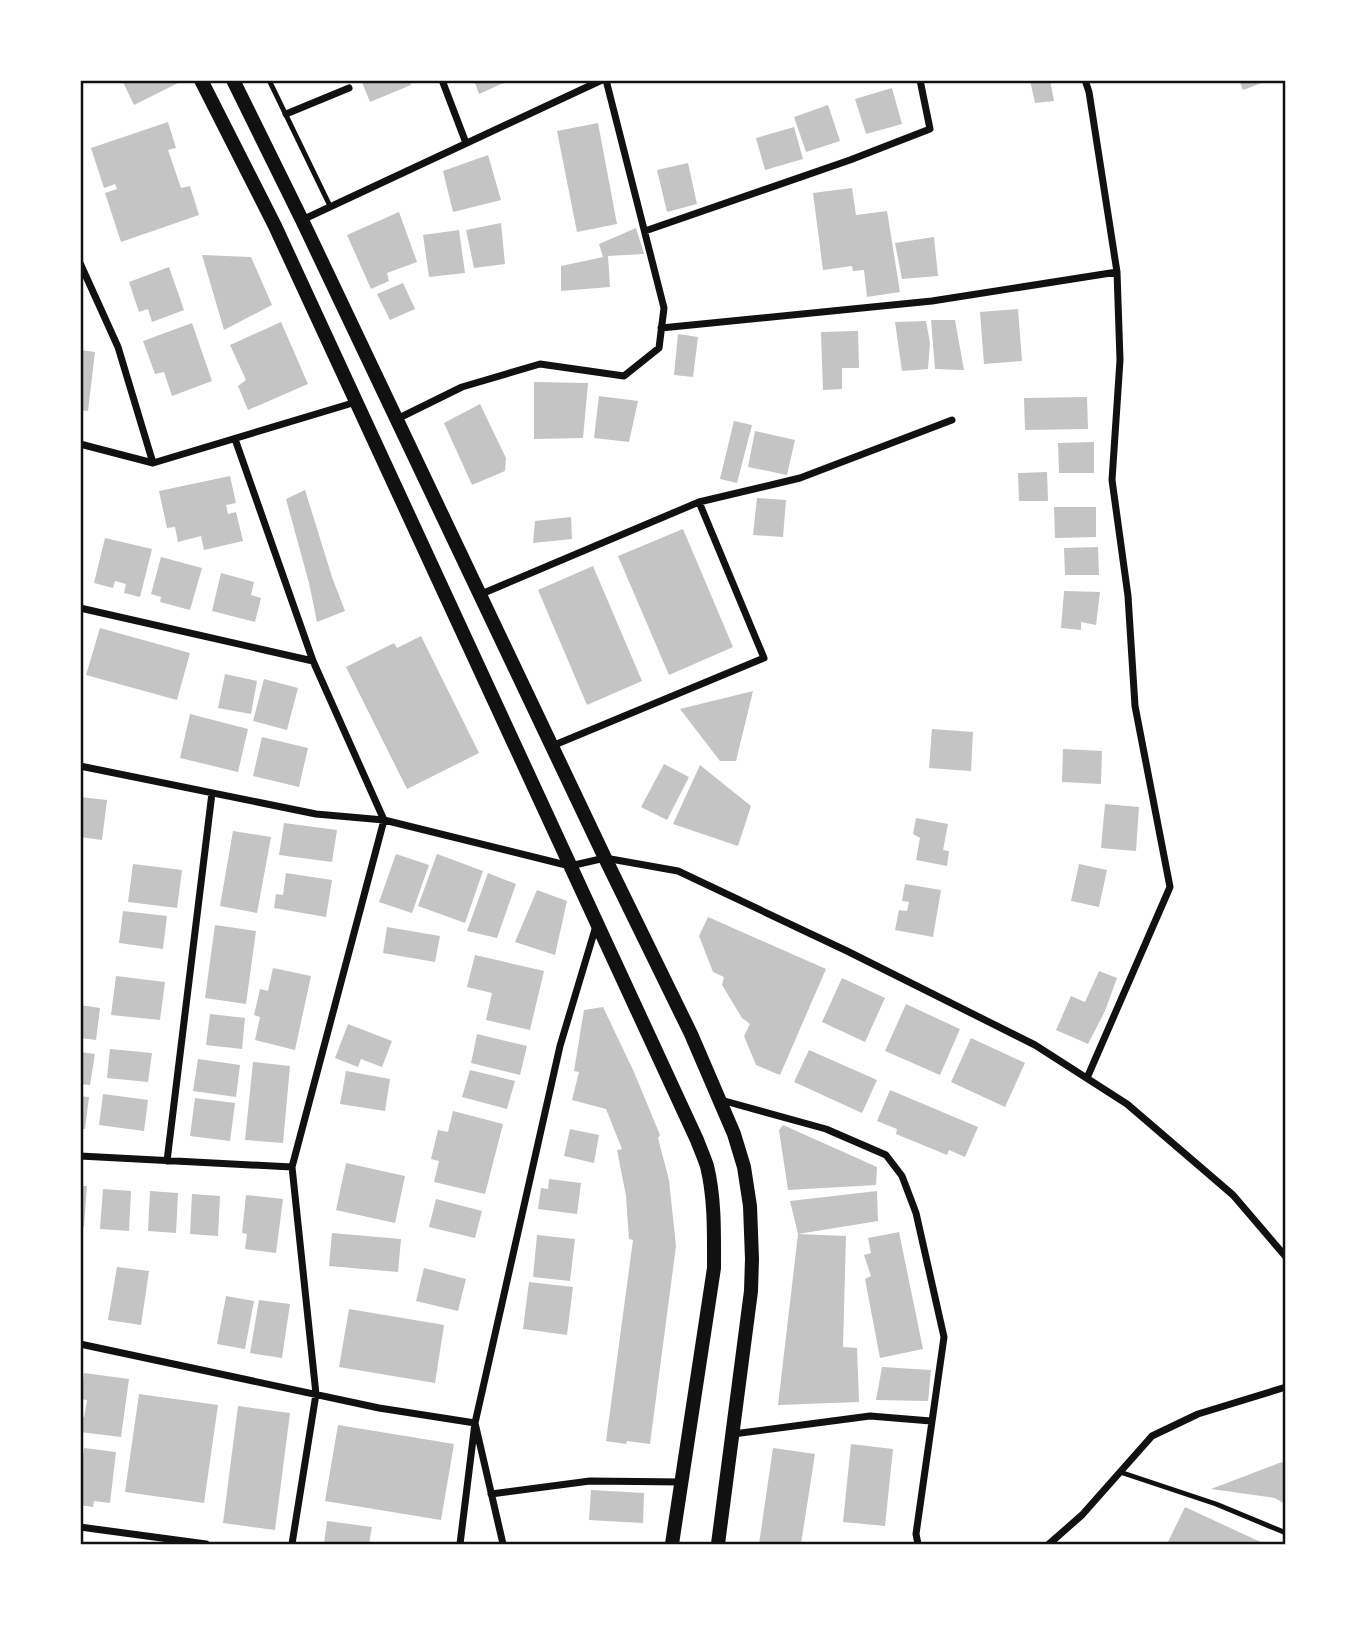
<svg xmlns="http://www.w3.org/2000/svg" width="1366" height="1625" viewBox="0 0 1366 1625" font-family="'Exo 2',sans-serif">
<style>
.building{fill:#c4c4c4}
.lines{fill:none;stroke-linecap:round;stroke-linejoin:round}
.service{stroke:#111;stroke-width:5}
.minor{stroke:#111;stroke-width:7}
.secondary{stroke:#111;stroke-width:14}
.neatline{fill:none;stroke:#111;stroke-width:2.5}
</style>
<rect width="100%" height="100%" fill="#fff"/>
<path class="building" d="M122 80H176L178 83 134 105Z
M361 80H409L411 85 370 102Z
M474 80H510L479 94Z
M1030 80H1050L1054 101 1035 103Z
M1239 80H1267V81L1243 90Z
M892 88 902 124 866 134 855 99Z
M828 105 840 141 806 152 794 117Z
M168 122 176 148 168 150 181 188 190 186 199 215 121 242 105 193 117 189 115 184 104 188 91 148Z
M598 123 617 224 577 232 557 131Z
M794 127 803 159 765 170 756 138Z
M488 155 501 200 453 212 443 171Z
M688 163 697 204 667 212 657 170Z
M852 188 856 215 887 211 900 292 867 297 864 270 853 271 852 266 823 270 813 193Z
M399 212 417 262 387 273 389 281 371 289 347 235Z
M501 223 505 264 474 268 466 230Z
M636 228 644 254 608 256 610 287 561 291V266L603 257 599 244Z
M459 230 465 273 429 277 423 235Z
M934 237 938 276 902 279 895 243Z
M202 255 251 257 272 305 224 330Z
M169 267 184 310 152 322 148 309 139 312 129 282Z
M403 283 415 309 390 320 377 294Z
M1018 309 1022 361 984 364 980 312Z
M931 320H955L964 370 935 369Z
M926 321 930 343 928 369 902 371 895 322Z
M281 322 308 384 248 410 238 386 246 380 230 345Z
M192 323 212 381 172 396 164 372 155 374 143 341Z
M858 331 859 368H842V389L823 390 821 332Z
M678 334 698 337 693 377 674 375Z
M80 350 95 352 88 411 80 410Z
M534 382 588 383 583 438 534 439Z
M599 396 638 401 629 442 594 438Z
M1087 397 1088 429 1025 430 1024 398Z
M480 404 506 458 505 471 472 485 444 423Z
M734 421 752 425 737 483 720 479Z
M755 431 795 440 787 475 748 467Z
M1094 442V473H1059L1058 443Z
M1047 472 1048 501H1019L1018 473Z
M230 476 236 503 226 505 228 514 236 512 243 541 204 550 201 536 178 542 175 527 167 528 159 491Z
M305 490 332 577 345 611 317 622 309 583 286 499Z
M757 498 786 500 783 537 753 535Z
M1054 507H1096V537L1055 538Z
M571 517 572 539 533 543 535 521Z
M683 529 733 647 669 675 618 556Z
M105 538 152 549 140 597 124 593 126 584 115 581 113 588 94 583Z
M1098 547 1099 575H1065L1064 548Z
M161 557 202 568 190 610 160 602 161 597 151 594Z
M593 566 642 681 587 705 538 590Z
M221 573 254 582 251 595 261 598 255 622 212 611Z
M1064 591 1100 592 1096 625 1081 622V630L1061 628Z
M100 628 190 653 177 700 86 675Z
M421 636 479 753 407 789 346 667 394 643 397 648Z
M225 674 257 681 251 714 218 708Z
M264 679 298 688 287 730 253 721Z
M753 691 736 761H720L680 709Z
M190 714 248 729 238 772 180 758Z
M932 729 973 732 971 771 929 768Z
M262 737 308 748 299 787 253 776Z
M1063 749 1102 751 1101 784 1062 782Z
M664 764 689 777 667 820 641 807Z
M700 765 751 806 738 846 673 824Z
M80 797 107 800 102 840 80 837Z
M1105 804 1139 807 1136 851 1101 848Z
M916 818 948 824 943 850 949 851 947 866 916 860 920 838 913 834Z
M284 823 337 830 332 862 279 855Z
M233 831 271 837 257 913 220 906Z
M396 854 429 865 412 913 379 902Z
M437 854 483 871 465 923 418 906Z
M133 864 182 870 177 908 128 902Z
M1079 864 1107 870 1099 907 1071 901Z
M286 873 332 880 326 917 274 908 276 894 283 895Z
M488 873 516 884 497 938 467 931Z
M905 884 941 890 933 937 895 930 899 910 907 911 909 902 902 901Z
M537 890 567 901 555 955 515 942Z
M123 911 167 916 163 949 119 943Z
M708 917 826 969 780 1075 756 1065 744 1036 750 1024 742 1018 722 985 724 977 713 972 699 936Z
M215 925 256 931 246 1004 205 998Z
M387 927 440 936 435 962 383 953Z
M475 955 544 971 530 1030 486 1020 492 993 467 987Z
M273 968 311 976 295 1050 255 1040 260 1017 254 1015 260 989 268 991Z
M1099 971 1117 978 1105 1011 1088 1044 1056 1030 1071 996 1085 1002Z
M116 976 165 982 160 1020 111 1015Z
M842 978 885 998 865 1042 822 1022Z
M906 1004 960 1029 940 1075 885 1051Z
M80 1005 100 1008 96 1040 80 1038Z
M603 1007 634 1072 660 1135 658 1138 669 1180 676 1246 650 1444 627 1441 626 1444 606 1441 633 1240 629 1239 626 1196 617 1150 622 1149 606 1109 572 1100 579 1072 574 1071 584 1010Z
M210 1014 245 1018 242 1049 206 1045Z
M348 1024 392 1041 382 1067 361 1059 358 1067 335 1058Z
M477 1034 527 1046 520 1075 471 1063Z
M971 1038 1025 1063 1005 1107 951 1082Z
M110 1049 152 1053 148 1082 107 1078Z
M809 1050 877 1080 862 1113 794 1082Z
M80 1052 95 1054 90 1085 80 1084Z
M198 1059 240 1065 236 1097 193 1091Z
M253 1062 290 1066 283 1143 245 1140Z
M470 1070 515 1081 507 1109 462 1097Z
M346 1071 390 1079 385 1111 340 1104Z
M890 1090 978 1127 965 1157 949 1150 947 1155 896 1134 897 1129 877 1121Z
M103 1094 148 1100 144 1131 99 1125Z
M80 1096 89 1097 85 1129 80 1128Z
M195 1098 235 1103 230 1141 190 1136Z
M453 1111 503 1124 485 1194 434 1182 439 1161 431 1159 438 1130 448 1132Z
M783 1125 877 1167 876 1185 788 1190 779 1130Z
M570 1129 599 1135 594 1163 564 1156Z
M346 1163 405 1176 395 1223 336 1210Z
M549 1179 581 1183 577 1214 538 1209 541 1188 548 1189Z
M80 1186H87L84 1227H80Z
M103 1189 131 1191 129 1231 100 1229Z
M150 1191 178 1193 176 1233 148 1231Z
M877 1191 878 1221 798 1234 846 1236 843 1347 857 1348 859 1402 778 1405 798 1234 790 1201Z
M192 1194 220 1196 218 1236 190 1234Z
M246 1195 283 1199 276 1253 245 1249 247 1234 242 1233Z
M436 1199 482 1211 475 1238 429 1227Z
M899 1232 923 1349 880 1358 865 1279 871 1276 864 1255 871 1253 868 1238Z
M332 1233 401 1239 398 1272 329 1266Z
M537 1235 575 1239 570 1281 533 1277Z
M117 1267 149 1271 141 1325 108 1320Z
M424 1268 466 1279 458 1311 416 1301Z
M529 1282 573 1287 567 1335 523 1329Z
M226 1296 254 1301 245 1349 217 1344Z
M259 1300 290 1304 282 1358 250 1353Z
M349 1309 444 1325 435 1383 339 1367Z
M882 1367 931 1370 928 1401 876 1400Z
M84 1373 129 1379 121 1437 80 1432V1416L84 1417 87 1400 80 1399Z
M139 1394 218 1405 204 1503 125 1492Z
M238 1406 290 1413 275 1530 223 1523Z
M338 1425 454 1444 441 1520 325 1501Z
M851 1444 893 1449 885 1526 843 1522Z
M84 1448 116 1452 110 1503 94 1501 93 1507 80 1505V1477Z
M773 1448 815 1454 801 1544H759Z
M1282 1462 1285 1464V1504L1275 1498 1211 1489Z
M591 1490 644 1493 643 1523 589 1520Z
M1185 1507 1265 1544H1167Z
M327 1521 372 1527 369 1544H324Z"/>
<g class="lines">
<path class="service" d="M269 80 330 206
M1120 1472 1216 1504 1286 1533"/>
<path class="minor" d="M442 80 466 143
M1085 80 1089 92 1117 272 1120 360 1112 480 1128 596 1135 706 1170 887 1087 1078
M286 114 349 88
M302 220 602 80
M645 231 850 160 930 129 920 80
M80 263 118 347 153 463
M661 328 932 301 1117 272
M397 419 462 387 540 364 624 376 659 348 664 308 606 80
M235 439 313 661 384 820 292 1167 316 1394 292 1544
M80 444 153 463 356 402
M699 502 800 478 952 420
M479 595 699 502 764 658 552 746
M80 608 313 661
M80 766 316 814 384 820 570 866 605 858 678 871 847 951 1035 1045 1127 1104 1233 1195 1286 1257
M721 1100 826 1129 886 1155 902 1176 916 1213 944 1337 916 1534 918 1544
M80 1156 292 1167
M167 1161 212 793
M80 1344 379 1408 475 1423 460 1544
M733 1434 870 1416 931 1421
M491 1494 590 1481 682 1482
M80 1527 206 1544
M503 1544 475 1423 560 1046 596 926
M1049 1544 1082 1515 1152 1436 1198 1414 1286 1387"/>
<path class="secondary" d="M201 80 275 226 697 1140C700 1148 704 1157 707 1166 715 1199 714 1234 714 1268L672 1544
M233 80 302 220 605 858 691 1034 734 1134 744 1167 750 1206 752 1259 751 1291 718 1544"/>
</g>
<rect width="1366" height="1625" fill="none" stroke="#ffffff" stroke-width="164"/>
<rect x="82" y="82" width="1202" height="1461" class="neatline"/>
</svg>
